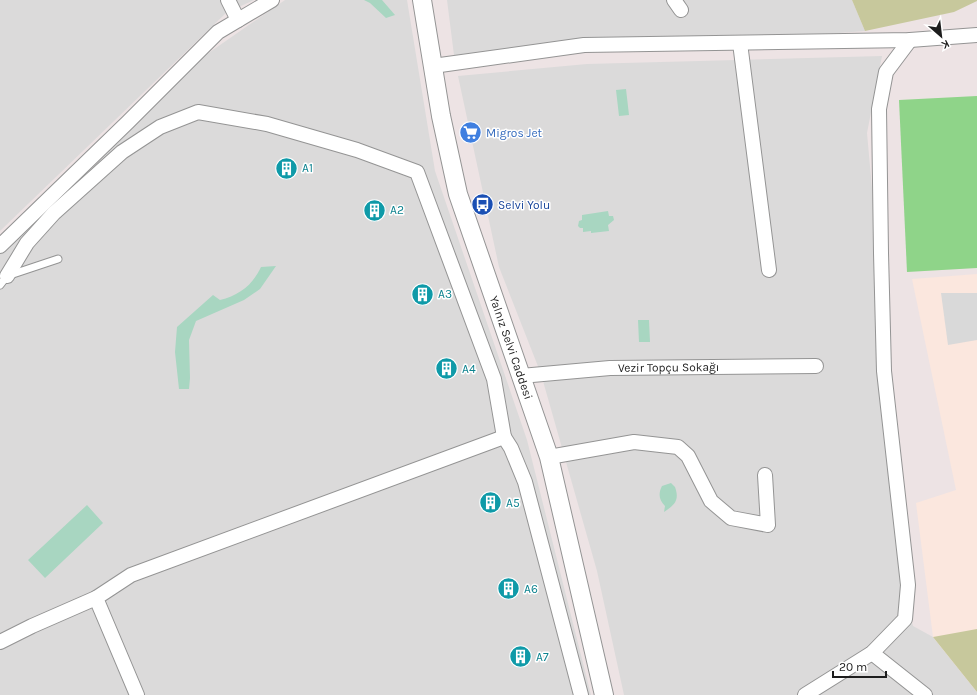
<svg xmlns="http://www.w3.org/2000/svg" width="977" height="695" viewBox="0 0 977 695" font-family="Karla,sans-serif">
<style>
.residential{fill:#dbdada}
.education{fill:#fbe7de}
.forest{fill:#c7c89c}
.pitch{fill:#8fd489}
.parking{fill:#d9d9d9}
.water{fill:#a8d6c1}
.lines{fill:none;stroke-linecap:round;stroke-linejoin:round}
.service-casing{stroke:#949494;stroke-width:9}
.minor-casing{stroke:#949494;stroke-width:16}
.tertiary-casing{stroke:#949494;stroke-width:20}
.service{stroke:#fff;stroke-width:7}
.minor{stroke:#fff;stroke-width:14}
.tertiary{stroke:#fff;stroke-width:18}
.labels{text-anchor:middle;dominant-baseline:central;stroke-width:3;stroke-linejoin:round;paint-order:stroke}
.shop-label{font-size:12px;fill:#366cbe;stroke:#fff;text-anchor:start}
.culture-label{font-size:12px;fill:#0d838f;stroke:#fff;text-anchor:start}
.transit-label{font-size:12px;fill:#164399;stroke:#fff;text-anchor:start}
.street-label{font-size:12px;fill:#1d1d1d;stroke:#fff}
</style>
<rect width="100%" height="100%" fill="#ede3e4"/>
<path class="residential" d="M0 0H254L226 13 0 231Z
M285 0H407L435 171 527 440 591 695H0V250L197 61Z
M447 0H852L865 31 455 63Z
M882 56 867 133 911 619 913 626 933 637 977 692V695H624L597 571 541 374 499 267 458 76 587 64Z"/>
<path class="education" d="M977 274V692L933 637 916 503 956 490 912 279Z"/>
<path class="forest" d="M852 0H977V1L954 12 865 31Z
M977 629V692L933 637Z"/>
<path class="pitch" d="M977 96V268L907 272 899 100Z"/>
<path class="parking" d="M941 293H977V340L948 345Z"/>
<path class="water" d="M364 0H382L395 15 386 18 370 3Z
M626 89 629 115 619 116 616 90Z
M608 211 609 216H613L614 220 608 225 609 231 591 233V231L583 232V228H580L578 226 579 221 582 220V215Z
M276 266 260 289 244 300 196 321 189 340 190 378 189 389H179L175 352 177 327 213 295 220 300C239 295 252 286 261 267Z
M638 320H649L650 342H639Z
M671 483 675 487C680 501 674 505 664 512L665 506C659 500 658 494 662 486Z
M87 505 103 523 45 578 28 560Z"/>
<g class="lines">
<defs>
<path id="service" d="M0 285 7 276 58 259"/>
<g id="minor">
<path d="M228 0 238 20"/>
<path d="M674 0 681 10"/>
<path d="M740 43 769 270"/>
<path d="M433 66 584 45 910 40 977 35"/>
<path d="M0 246 128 122 218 32 272 0"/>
<path d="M7 276 27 243 54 213 122 152 160 127 198 112 267 124 357 150 417 172 494 379 504 437"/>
<path id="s1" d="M521 376 610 368 816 366"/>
<path d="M549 457 634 442 678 447 688 456 711 501 731 518 768 525 765 475"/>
<path d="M0 642 32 626 96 598"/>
<path d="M872 653 925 695"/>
<path d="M137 695 96 598 131 575 504 437 511 448 525 482 581 695"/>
<path d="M805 695 872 653 905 619 908 585 884 371 881 253 879 109 886 72 910 40"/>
</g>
<g id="tertiary">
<path id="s2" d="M422 0 441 116 458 194 549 457 604 695"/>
</g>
</defs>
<use href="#service" class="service-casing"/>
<use href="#minor" class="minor-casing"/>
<use href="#tertiary" class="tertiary-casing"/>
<use href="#service" class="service"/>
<use href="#minor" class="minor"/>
<use href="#tertiary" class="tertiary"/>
</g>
<defs>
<symbol id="supermarket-disc" viewBox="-11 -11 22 22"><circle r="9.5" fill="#3f7fe0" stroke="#fff"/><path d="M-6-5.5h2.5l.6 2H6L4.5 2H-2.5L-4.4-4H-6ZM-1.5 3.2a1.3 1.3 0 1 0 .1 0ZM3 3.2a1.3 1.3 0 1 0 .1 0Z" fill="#fff"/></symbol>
<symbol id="building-disc" viewBox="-11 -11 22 22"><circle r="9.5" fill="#0f9aa8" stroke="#fff"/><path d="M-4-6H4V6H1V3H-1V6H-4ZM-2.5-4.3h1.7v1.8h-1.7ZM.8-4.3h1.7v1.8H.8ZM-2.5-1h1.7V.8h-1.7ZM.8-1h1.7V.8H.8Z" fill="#fff"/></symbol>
<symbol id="bus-disc" viewBox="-11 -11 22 22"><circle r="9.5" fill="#1a4fb4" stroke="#fff"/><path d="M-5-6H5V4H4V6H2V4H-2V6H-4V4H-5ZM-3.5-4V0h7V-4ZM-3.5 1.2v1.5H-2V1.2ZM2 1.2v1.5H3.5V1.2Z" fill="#fff"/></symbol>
</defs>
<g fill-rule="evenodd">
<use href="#supermarket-disc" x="458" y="120" width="25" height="25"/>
<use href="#building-disc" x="274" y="156" width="25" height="25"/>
<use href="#bus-disc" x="470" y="192" width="25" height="25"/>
<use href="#building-disc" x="362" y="198" width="25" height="25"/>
<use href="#building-disc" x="410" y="282" width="25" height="25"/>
<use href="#building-disc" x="434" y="356" width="25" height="25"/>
<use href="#building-disc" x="478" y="490" width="25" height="25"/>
<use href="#building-disc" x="496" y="576" width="25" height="25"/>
<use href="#building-disc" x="508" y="644" width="25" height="25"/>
</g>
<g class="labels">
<g class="shop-label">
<text x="486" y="133">Migros Jet</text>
</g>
<g class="culture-label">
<text x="302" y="168">A1</text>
<text x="390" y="210">A2</text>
<text x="438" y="294">A3</text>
<text x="462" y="369">A4</text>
<text x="506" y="503">A5</text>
<text x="524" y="589">A6</text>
<text x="536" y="657">A7</text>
</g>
<g class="transit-label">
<text x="498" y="205">Selvi Yolu</text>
</g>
<g class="street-label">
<text stroke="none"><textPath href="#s2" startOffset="360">Yalnız Selvi Caddesi</textPath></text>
<text stroke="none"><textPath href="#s1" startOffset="148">Vezir Topçu Sokağı</textPath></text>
</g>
</g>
<g transform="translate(941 36) rotate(152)" stroke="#ffffff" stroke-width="3" paint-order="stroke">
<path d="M0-3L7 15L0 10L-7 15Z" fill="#1d1d1d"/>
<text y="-6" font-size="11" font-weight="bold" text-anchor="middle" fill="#1d1d1d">K</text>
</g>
<path d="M833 671v6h53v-6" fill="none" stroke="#1d1d1d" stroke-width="2"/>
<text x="839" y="671" font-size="12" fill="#1d1d1d" stroke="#ffffff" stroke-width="3" paint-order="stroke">20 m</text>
</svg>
